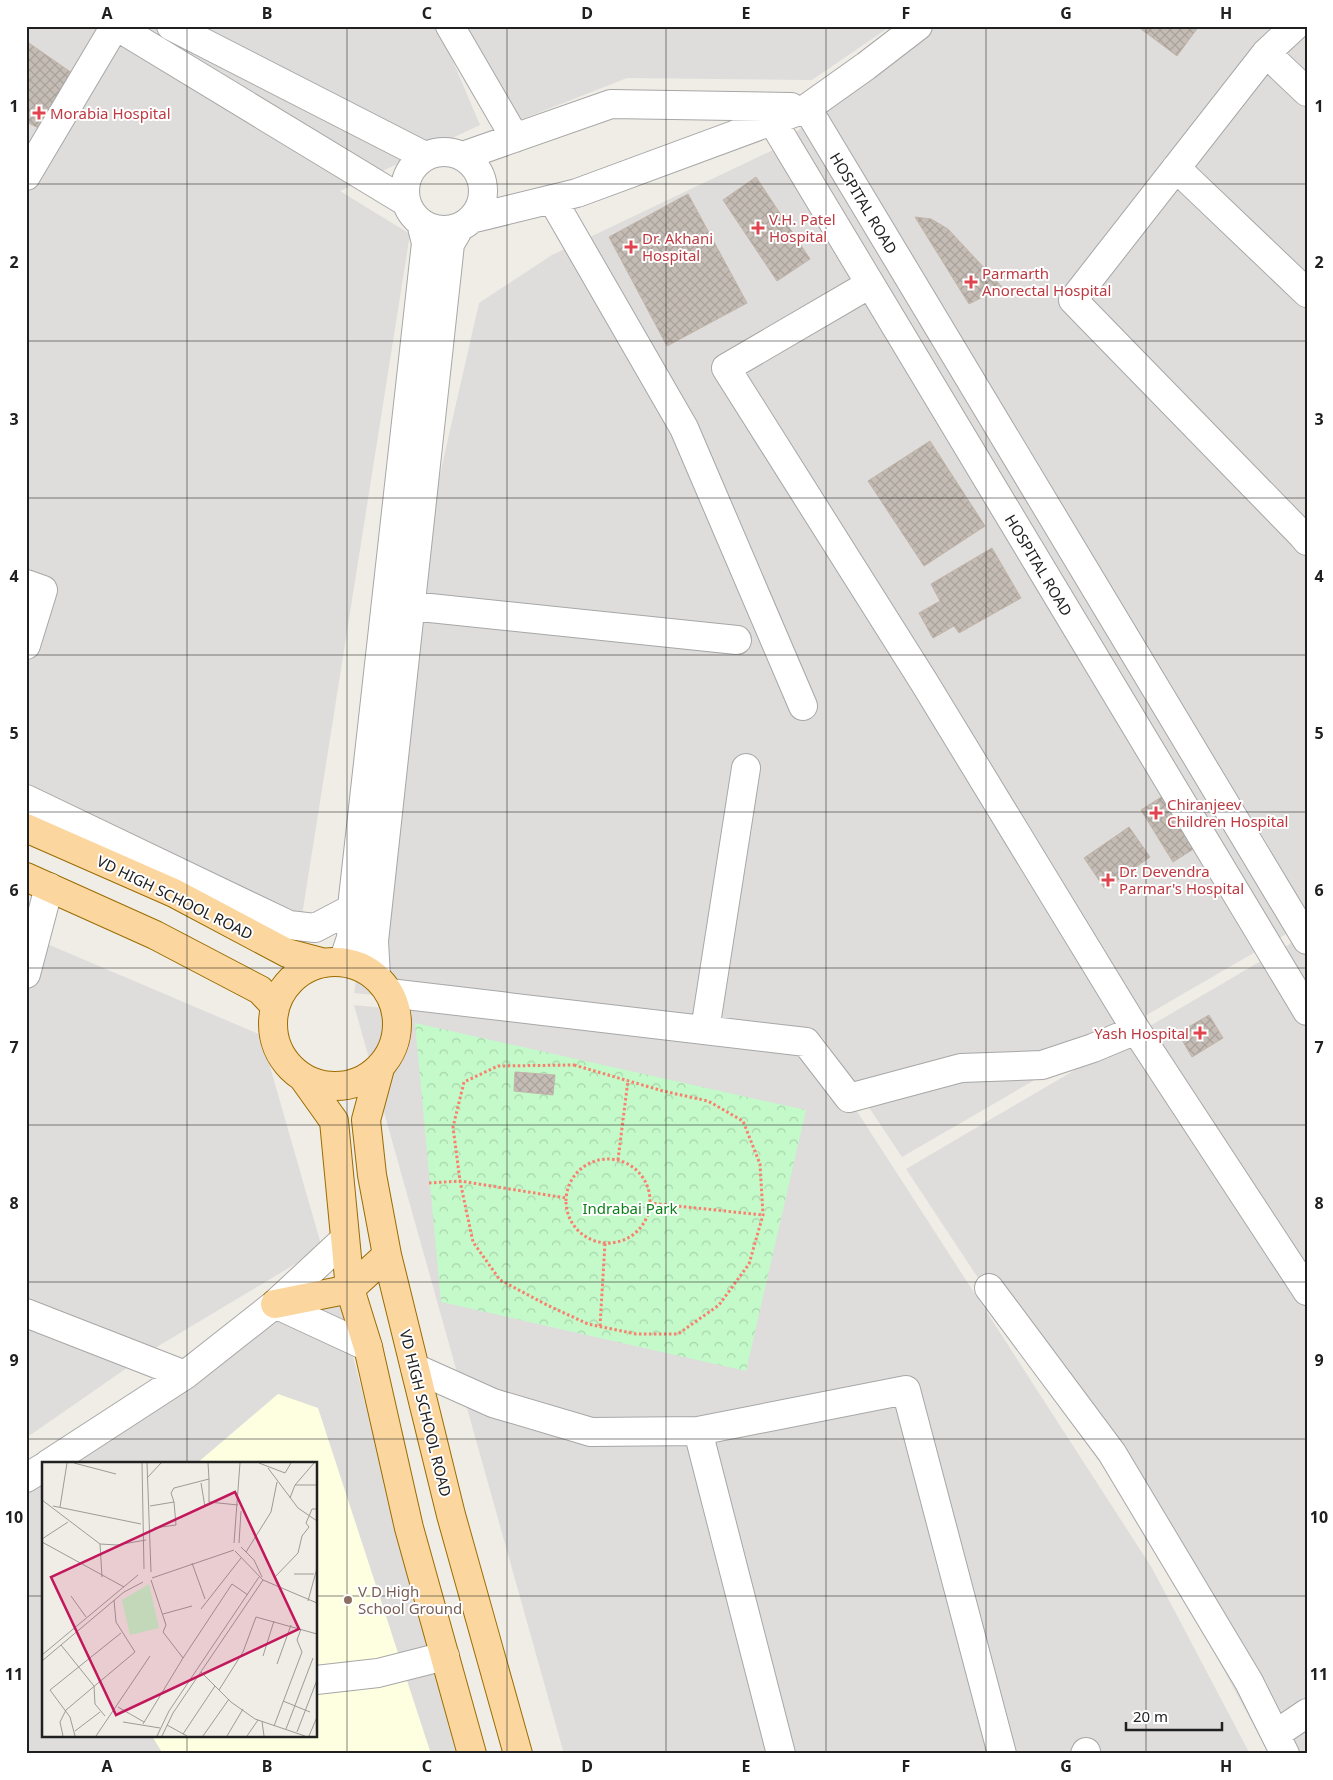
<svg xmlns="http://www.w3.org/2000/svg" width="1333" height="1780" viewBox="0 0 1333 1780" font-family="'Noto Sans',sans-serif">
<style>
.residential{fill:#dedddc}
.education{fill:#feffe0}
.park{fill:url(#park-crowns)}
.building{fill:url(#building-cross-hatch);stroke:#c2b4a8}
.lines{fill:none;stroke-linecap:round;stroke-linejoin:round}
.minor-casing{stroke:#a7a7a7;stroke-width:30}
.major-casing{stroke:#9b6c00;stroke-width:30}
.path{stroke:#f9806e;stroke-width:3;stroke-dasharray:2.5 2.5;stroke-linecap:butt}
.minor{stroke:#fff;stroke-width:28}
.major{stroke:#fcd69f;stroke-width:28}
.grid{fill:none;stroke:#202020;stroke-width:1;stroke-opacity:0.55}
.health-dot{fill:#e0444e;stroke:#fff;stroke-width:2}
.education-dot{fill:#8d6e63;stroke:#fff;stroke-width:2}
.labels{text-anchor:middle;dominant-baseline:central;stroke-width:4;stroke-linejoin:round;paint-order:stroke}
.health-label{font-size:15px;fill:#be3a42;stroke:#fff;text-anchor:start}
.street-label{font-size:15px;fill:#202020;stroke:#fff}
.park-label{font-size:15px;fill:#0c7f19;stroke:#fff}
.education-label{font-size:15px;fill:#785e54;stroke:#fff;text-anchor:start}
.inset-road{fill:none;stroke:#9d9b97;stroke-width:1}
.view{fill:#c2185b;fill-opacity:0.15;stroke:#c2185b;stroke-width:2.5}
.inset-edge{fill:none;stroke:#202020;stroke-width:2.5}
.neatline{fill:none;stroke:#202020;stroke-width:2}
.grid-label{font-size:16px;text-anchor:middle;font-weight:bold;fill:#202020}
</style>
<defs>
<pattern id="park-crowns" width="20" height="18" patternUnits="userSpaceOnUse" patternTransform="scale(1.25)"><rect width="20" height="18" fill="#c4f9c9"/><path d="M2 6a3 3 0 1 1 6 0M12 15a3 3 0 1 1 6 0" fill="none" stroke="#a8d5ac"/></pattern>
<pattern id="building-cross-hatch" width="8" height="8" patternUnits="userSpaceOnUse" patternTransform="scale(1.25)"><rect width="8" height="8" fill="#c5bdb5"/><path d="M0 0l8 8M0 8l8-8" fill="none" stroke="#a9a29b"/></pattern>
</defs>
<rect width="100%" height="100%" fill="#f0ede6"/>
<path class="residential" d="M26 26H438L480 125 340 191 410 234 297 947 26 839Z
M460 26H891L812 80 627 78 502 127Z
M932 26H1307V922L902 1157 822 1037 354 993 438 483 479 303 552 255 773 150Z
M1307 934V1754H1269L1164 1559 906 1169Z
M26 935 261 1035 322 1248 160 1345 26 1438Z
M354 1005 818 1051 1152 1568 1250 1754H564Z
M334 1283 456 1754H26V1485L44 1474V1736H316V1464H59Z"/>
<path class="education" d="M278 1394 318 1408 431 1754H163L152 1736H316V1464H196Z"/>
<path class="park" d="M415 1023 806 1110 746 1371 441 1302Z"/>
<path class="building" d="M1137 26H1199L1177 56Z
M26 41 82 80 45 131 26 122Z
M756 177 810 259 777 281 723 200Z
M688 194 747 303 667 346 609 237Z
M915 217 931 219 948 229 1002 287 969 304Z
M930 441 985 526 924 566 868 481Z
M992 548 1021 598 959 633 954 626 933 638 919 613 940 601 931 584Z
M1166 794 1198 846 1173 862 1141 810Z
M1129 827 1150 857 1105 889 1084 858Z
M1209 1015 1223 1038 1192 1057 1178 1033Z
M515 1072 555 1075 553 1095 514 1091Z"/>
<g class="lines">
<defs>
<path id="minor" d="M116 26 406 202
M171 26 425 156
M450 26 515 138
M1295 26 1266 53 1073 300 1302 535 1307 541
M1266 53 1307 92
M807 108 1307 940
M768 122 776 127 1307 1011
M405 191a39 39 0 1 1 78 0a39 39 0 1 1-78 0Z
M463 156 611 104 791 107
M1176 168 1307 293
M26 176 115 26
M552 199 684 428 803 706
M471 219 577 193 807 108 866 66 918 26
M870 284 726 368 924 682 1136 1030
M26 584 43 590 26 645
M411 606 737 640
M26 799 289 925 315 928 353 908
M343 962 351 938 353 898 426 243 421 223
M26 974 49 887
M376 977 374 941 450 244 460 227
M389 993 806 1042 849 1098 961 1068 1042 1065 1093 1048 1136 1030 1307 1291
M705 1030 746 768
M989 1288 1112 1453 1249 1682 1285 1754
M275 1304 368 1347
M26 1313 185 1375
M415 1368 493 1403 591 1432 698 1431 906 1390 1002 1754
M698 1431 781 1754
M48 1464 185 1375 275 1304 345 1239
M26 1478 44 1467
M316 1680 378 1673 445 1656
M1276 1734 1307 1713
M1085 1754 1086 1752"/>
<path id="major" d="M26 828 174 893 287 953 325 963
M26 877 155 935 260 990 275 1006
M273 1024a62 62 0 1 1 124 0a62 62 0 1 1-124 0Z
M380 1068 366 1120 372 1175 387 1255 451 1515 518 1754
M304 1079 334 1121 350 1289 368 1347 409 1528 472 1754
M275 1304 350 1289 387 1255"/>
</defs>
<use href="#minor" class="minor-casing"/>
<use href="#major" class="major-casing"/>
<path class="path" d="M574 1065 663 1091 708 1101 743 1121 760 1164 763 1215 749 1264 719 1305 678 1334H636L588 1324 547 1305 500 1280 473 1242 460 1181 453 1127 464 1082 498 1066Z
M566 1201a42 42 0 1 1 84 0a42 42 0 1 1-84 0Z
M618 1160 628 1080
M429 1183 460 1181 566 1198
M649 1203 763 1215
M600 1326 605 1243"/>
<use href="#minor" class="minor"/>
<use href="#major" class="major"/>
</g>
<path class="grid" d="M187 26V1464M347 26V1754M507 26V1754M666 26V1754M826 26V1754M986 26V1754M1146 26V1754M26 184H1307M26 341H1307M26 498H1307M26 655H1307M26 812H1307M26 968H1307M26 1125H1307M26 1282H1307M26 1439H1307M26 1596H44M316 1596H1307M187 1736V1754"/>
<g class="health-dot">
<path d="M36.5 105.5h5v5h5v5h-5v5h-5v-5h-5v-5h5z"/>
<path d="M755.5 220.5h5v5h5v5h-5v5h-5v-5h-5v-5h5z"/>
<path d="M628.5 239.5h5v5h5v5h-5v5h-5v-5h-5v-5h5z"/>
<path d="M968.5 274.5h5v5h5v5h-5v5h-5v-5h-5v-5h5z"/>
<path d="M1153.5 805.5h5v5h5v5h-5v5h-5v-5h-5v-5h5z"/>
<path d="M1105.5 872.5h5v5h5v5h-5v5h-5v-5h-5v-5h5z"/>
<path d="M1197.5 1025.5h5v5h5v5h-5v5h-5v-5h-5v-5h5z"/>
</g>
<circle class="education-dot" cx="348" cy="1600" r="5"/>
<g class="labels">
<g class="health-label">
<text x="50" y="113">Morabia Hospital</text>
<text x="769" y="219">V.H. Patel<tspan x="769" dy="17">Hospital</tspan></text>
<text x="642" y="238">Dr. Akhani<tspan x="642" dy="17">Hospital</tspan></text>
<text x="982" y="273">Parmarth<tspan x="982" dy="17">Anorectal Hospital</tspan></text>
<text x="1167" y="804">Chiranjeev<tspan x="1167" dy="17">Children Hospital</tspan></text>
<text x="1119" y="871">Dr. Devendra<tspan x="1119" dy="17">Parmar's Hospital</tspan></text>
<text x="1189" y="1033" text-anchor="end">Yash Hospital</text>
</g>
<g class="street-label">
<text transform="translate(864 203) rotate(59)">HOSPITAL ROAD</text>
<text transform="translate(1039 565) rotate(59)">HOSPITAL ROAD</text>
<text transform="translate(175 897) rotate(26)">VD HIGH SCHOOL ROAD</text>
<text transform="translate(426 1413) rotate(76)">VD HIGH SCHOOL ROAD</text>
</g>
<g class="park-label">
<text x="630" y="1208">Indrabai Park</text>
</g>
<g class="education-label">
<text x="358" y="1591">V D High<tspan x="358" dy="17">School Ground</tspan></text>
</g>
</g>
<g transform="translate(42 1462)">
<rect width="275" height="275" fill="#f0ede6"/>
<path d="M107 122 117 166 88 173 80 138Z" fill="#c4f9c9"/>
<path class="inset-road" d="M32 1 74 12M100 1 102 107M105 1 109 110M217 1 243 11 249 1M226 6 256 46 275 59M105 16 119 1M167 17V40L196 43M159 21 163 45M253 23H275M248 36 253 23 272 1M0 38 58 82 60 115M11 44 99 62M108 44 132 40 129 31 132 26 167 17 166 1M18 45 25 1M112 66 134 63 132 40M0 77 26 60M0 80 82 125M192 81 198 1M197 81 199 49M58 82 75 83 104 78M199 85 212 98 220 115M193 89 221 118 275 141M204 90 229 50 235 20M150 101 163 137M252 112H272M110 116 192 88M232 116 256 91 260 74 267 65 264 61 270 47H275M29 134 44 155M266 139 275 106M159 147 199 96M121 152 150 144M19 183 52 224 53 242 63 254M0 193 96 113M221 194 232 159M141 196 190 122 206 133M0 199 82 130 101 120M235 202 249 163M159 210 189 240 213 257 263 274M177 228 201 190 214 155 275 172M241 239 268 250M76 245 102 260M220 259 222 274M81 260 118 266M101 262 141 196 121 170 124 163 109 118M125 263 145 274M232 264 260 190 255 178 259 167M244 267 271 196M33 269 58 250M255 270 275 218M141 272 173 224M21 274 18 260 24 248 93 190 74 160 72 138M33 274 28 255 8 228 79 171M54 274 108 194M115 274 127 249 217 115M120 274 131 251 221 118M161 274 187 237M185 274 201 247M205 274 216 258M267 274 275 255"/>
<path class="view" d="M193 30 257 167 74 253 9 115Z"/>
<rect width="275" height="275" class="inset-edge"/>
</g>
<rect width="1333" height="1780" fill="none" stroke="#ffffff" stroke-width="55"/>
<path d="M1126 1722v8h96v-8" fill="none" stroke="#202020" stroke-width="2.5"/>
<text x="1133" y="1722" font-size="15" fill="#202020" stroke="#ffffff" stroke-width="4" paint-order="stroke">20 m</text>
<rect x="28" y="28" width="1278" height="1724" class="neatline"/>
<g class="grid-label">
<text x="107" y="19">A</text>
<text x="267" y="19">B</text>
<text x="427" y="19">C</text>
<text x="587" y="19">D</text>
<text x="746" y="19">E</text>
<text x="906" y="19">F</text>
<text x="1066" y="19">G</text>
<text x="1226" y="19">H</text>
<text x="14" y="112">1</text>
<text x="1319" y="112">1</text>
<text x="14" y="268">2</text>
<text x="1319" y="268">2</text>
<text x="14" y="425">3</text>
<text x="1319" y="425">3</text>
<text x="14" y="582">4</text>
<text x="1319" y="582">4</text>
<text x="14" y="739">5</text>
<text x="1319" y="739">5</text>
<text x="14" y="896">6</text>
<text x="1319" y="896">6</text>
<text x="14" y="1053">7</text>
<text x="1319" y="1053">7</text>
<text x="14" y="1209">8</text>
<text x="1319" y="1209">8</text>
<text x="14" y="1366">9</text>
<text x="1319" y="1366">9</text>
<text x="14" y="1523">10</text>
<text x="1319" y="1523">10</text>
<text x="14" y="1680">11</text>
<text x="1319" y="1680">11</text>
<text x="107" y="1772">A</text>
<text x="267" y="1772">B</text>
<text x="427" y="1772">C</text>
<text x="587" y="1772">D</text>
<text x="746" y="1772">E</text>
<text x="906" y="1772">F</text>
<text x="1066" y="1772">G</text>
<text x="1226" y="1772">H</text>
</g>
</svg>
